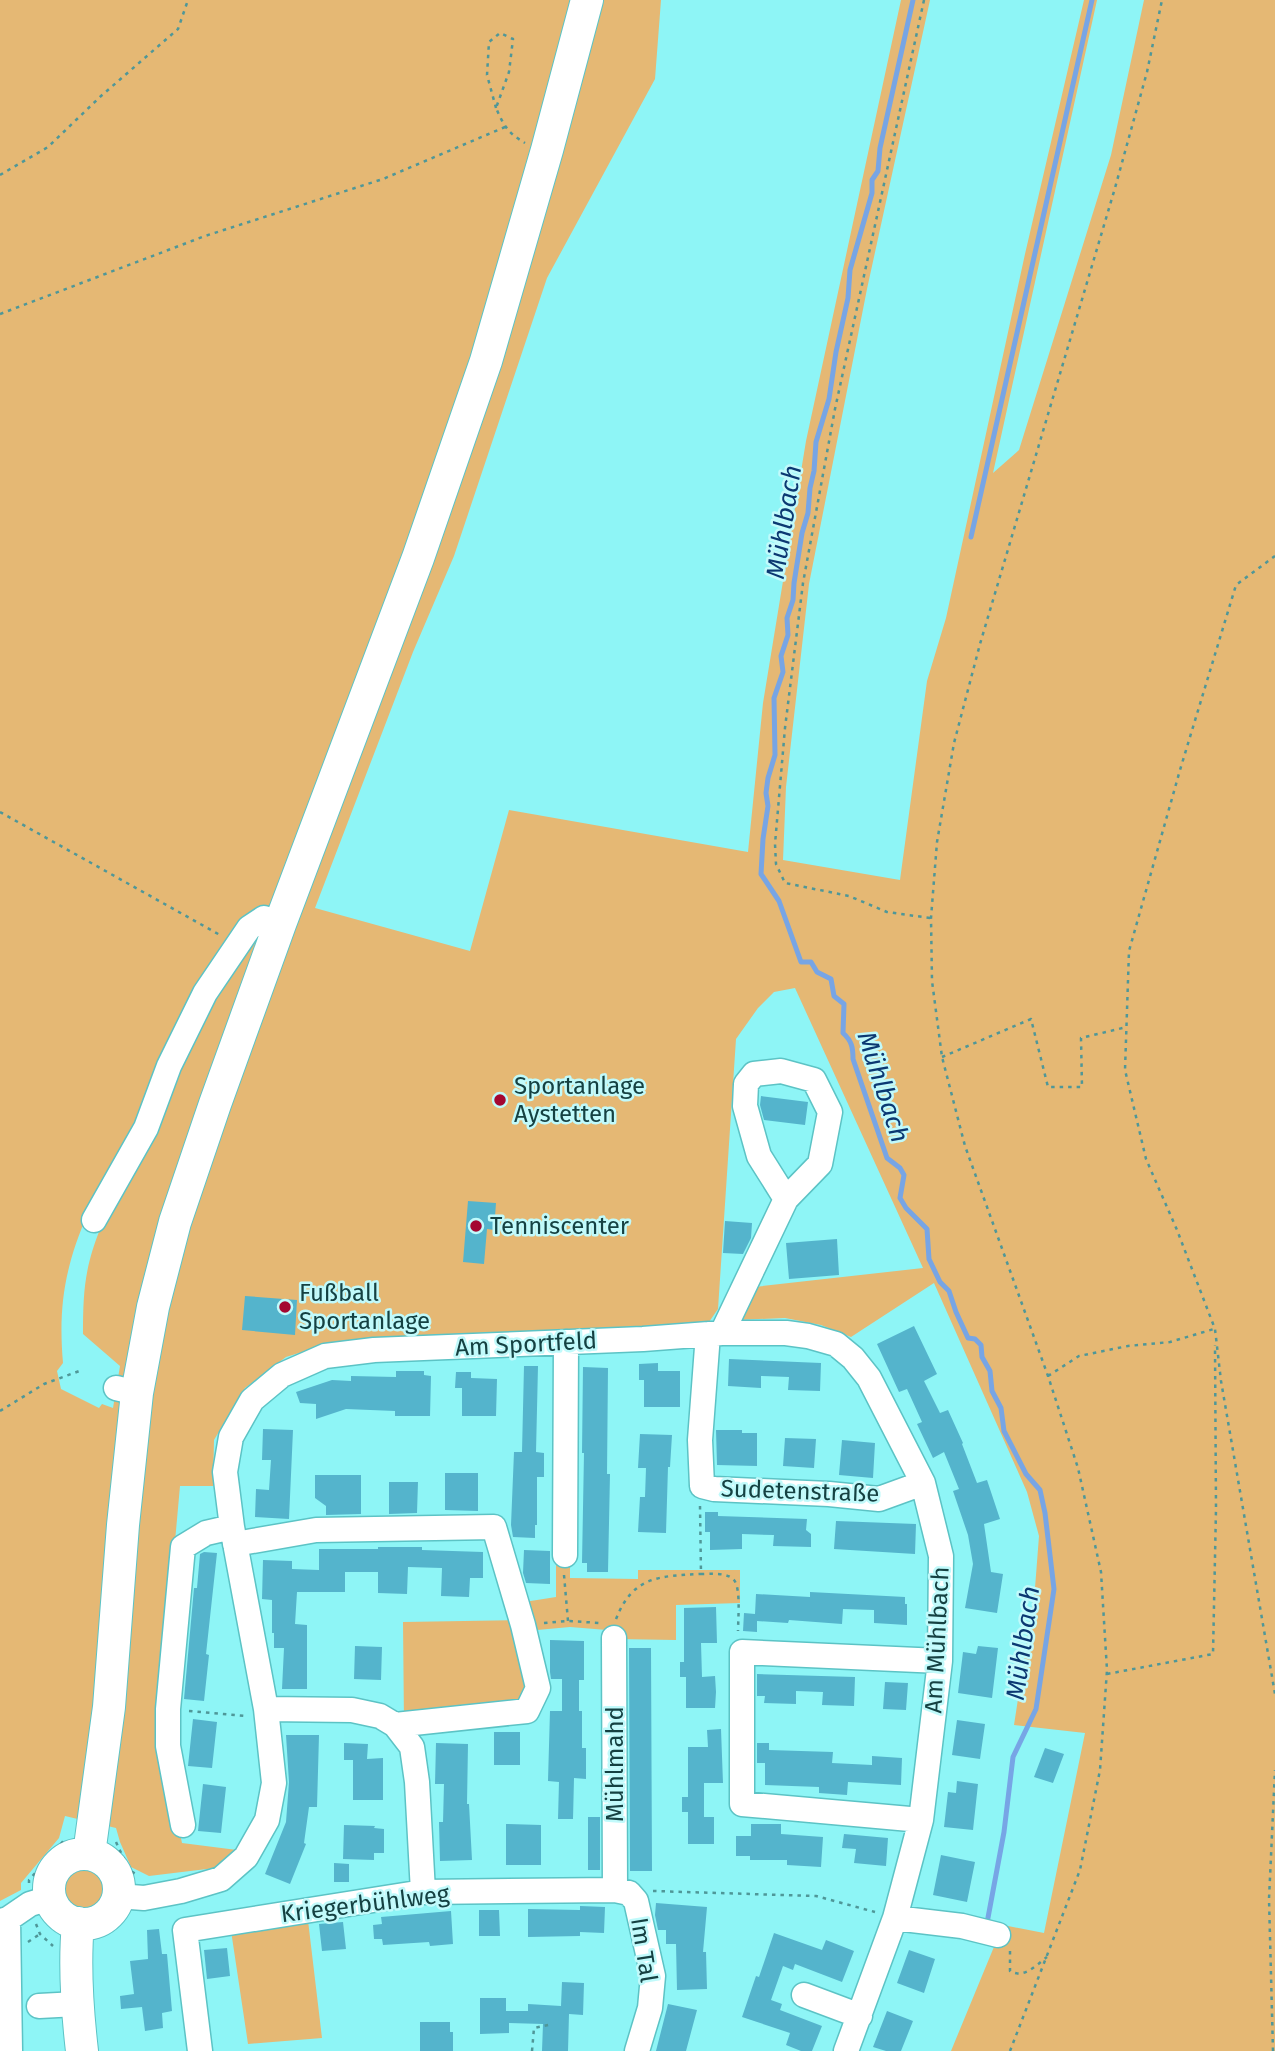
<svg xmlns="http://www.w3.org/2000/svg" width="1275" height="2051" viewBox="0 0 1275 2051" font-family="'Fira Sans',sans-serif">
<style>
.green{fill:#e5b874;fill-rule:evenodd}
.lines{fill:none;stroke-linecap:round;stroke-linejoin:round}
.stream{stroke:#77a5e5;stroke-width:5}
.building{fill:#54b4cc}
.minor-casing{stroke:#5cc3c5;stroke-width:27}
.major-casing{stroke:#5cc3c5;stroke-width:34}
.path{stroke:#4f9798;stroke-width:2.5;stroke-dasharray:3.5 5;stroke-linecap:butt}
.minor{stroke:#fff;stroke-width:24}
.major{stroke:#fff;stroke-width:32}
.poi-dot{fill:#a40731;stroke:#c1fafb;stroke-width:2.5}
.labels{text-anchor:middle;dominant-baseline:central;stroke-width:5;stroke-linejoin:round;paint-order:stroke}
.poi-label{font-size:24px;fill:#154142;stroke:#c1fafb;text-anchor:start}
.street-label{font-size:24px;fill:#154142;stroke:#c1fafb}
.water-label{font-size:26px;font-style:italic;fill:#0b3872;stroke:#c1fafb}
</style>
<rect width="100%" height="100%" fill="#8ef5f6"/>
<path class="green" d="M0 0H661L655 79 547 278 454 556 413 652 315 908 470 951 509 810 748 852 763 703 806 441 901 0H930L867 289 809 584 786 787 783 860 900 880 927 681 946 618 1025 254 1084 0H1097L993 473 1019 450 1111 155 1144 0H1275V2051H951L1003 1925 1044 1933 1085 1733 1014 1725 1035 1588 1039 1536 1027 1492 934 1283 851 1337 821 1325 785 1318 736 1320 754 1287 923 1268 795 988 774 992 758 1008 736 1039 718 1309 709 1322 315 1348 286 1357 245 1388 214 1440 213 1486H180L160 1708 171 1791 182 1843 237 1850 215 1868 149 1876 131 1867 120 1842 116 1828 65 1816 59 1838 21 1883V1890L0 1901ZM88 1213 103 1222C85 1265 83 1288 83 1334L120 1366 113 1408 102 1404 99 1408 61 1389 57 1371 63 1363C58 1306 65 1266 88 1213Z
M556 1556H570V1578L638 1579V1570H740V1603L676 1605V1640L616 1639 607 1630 570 1627 526 1631 518 1603 556 1597Z
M521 1620 538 1688 527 1711 404 1724 403 1622Z
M61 1889a23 23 0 1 1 46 0a23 23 0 1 1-46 0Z
M307 1912 322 2038 248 2044 230 1924Z"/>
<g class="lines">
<path class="stream" d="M913 0 880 148 878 171 872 180V193L850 270 848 298 836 352 829 399 816 442 814 471 810 488 808 513 802 533 794 583 793 600 787 618 788 635 781 656 783 672 774 698 775 755 768 778 766 793 768 806 763 839 761 874 779 901 801 962H811L817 972 831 979 834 996 844 1004 843 1033C852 1041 853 1048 853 1059L887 1158 900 1168 904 1175 900 1198 906 1208 927 1229 929 1259 940 1282 949 1291 956 1312 968 1338 975 1339 981 1345 982 1357 990 1371 992 1391 1001 1408 1004 1431 1026 1474 1040 1490 1045 1513 1054 1589 1036 1709 1013 1757 1004 1832 987 1923
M971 537 1092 0"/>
</g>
<path class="building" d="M761 1096 808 1102 805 1125 764 1120 760 1105Z
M468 1201 496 1203 494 1230 487 1229 484 1264 463 1262Z
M725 1221 752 1223 751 1238 743 1254 723 1253Z
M837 1239 839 1275 789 1279 786 1243Z
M245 1296 297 1300 295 1335 242 1330Z
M914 1326 937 1374 924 1381 940 1413 948 1410 963 1443 962 1444 977 1483 987 1480 1000 1519 984 1524 991 1572 1003 1574 997 1613 965 1608 973 1564 968 1535 953 1491 959 1489 944 1452 933 1458 917 1424 922 1422 907 1389 899 1392 877 1344Z
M729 1359 821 1363 820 1391 788 1390 789 1377 761 1376V1388L728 1386Z
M658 1363V1371H680V1407H644V1380H639V1364Z
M524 1366H538L536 1452 544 1453V1477H537V1525H535V1538L513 1537 511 1525 514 1452H522Z
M583 1367 608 1368 607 1474H610L608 1572H587V1563H582L584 1453H582Z
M396 1371H424V1375L431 1376 430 1416H395V1411L346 1409 316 1419V1404L300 1403 296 1392 332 1380 351 1381V1376L396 1377Z
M456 1372H471V1378L497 1379 496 1416H462V1388H455Z
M263 1429 293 1430 289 1519 255 1517 256 1489 269 1490 271 1460H262Z
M716 1430H742V1433H757V1466L717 1465Z
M640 1434 672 1435 670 1467H668L666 1533 638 1532 640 1497H645L646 1468H638Z
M785 1438 816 1439 814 1468 783 1466Z
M842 1440 875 1443 873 1478 839 1475Z
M445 1473H478V1511L445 1510Z
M315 1475H361V1514L326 1515V1506L315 1498Z
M389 1482H418L417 1513 389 1514Z
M705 1512H718V1516L807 1519 806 1530 811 1534V1547L773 1546 774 1535 742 1534V1549L710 1550V1532H705Z
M836 1521 916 1524 915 1554 834 1549Z
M378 1547H422V1550L483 1552V1578H470L469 1597 441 1596 442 1568 408 1567 407 1594 378 1593V1572H345V1592H297L295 1624 307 1625V1689H282L284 1648H274V1633H272V1600L262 1599 263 1560 292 1561V1569L319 1570V1549H378Z
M524 1550 550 1551V1584L526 1583 523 1573Z
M204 1552 217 1553 206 1654 209 1655 204 1701 184 1699 194 1588H197L200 1554Z
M810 1592 905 1597V1604H907V1625L874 1623V1610L843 1609 842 1624 789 1620 788 1623 757 1621V1632L743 1631 744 1613 755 1614 756 1594 810 1597Z
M716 1607 717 1643H701L702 1677 715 1676 716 1692 715 1708H686V1677H680V1662H684V1608Z
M550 1640 584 1641V1680H579V1711H582V1748H586V1779L574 1778 573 1819H558L559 1782 548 1781 550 1711H562V1679H551L550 1672Z
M355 1646 382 1647 381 1680 354 1679Z
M978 1646 998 1648 992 1698 958 1693 963 1652 976 1654Z
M629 1648H651L652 1871H630Z
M757 1674 855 1677 854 1706 822 1705 823 1692 796 1691V1704L764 1703 765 1696H757Z
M885 1682 908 1683 906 1710 883 1709Z
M193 1719 217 1722 212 1768 188 1766Z
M957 1720 985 1724 980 1759 952 1755Z
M721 1729 723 1783H704V1817H714V1844H688V1812H682V1797H688V1747H708L707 1730Z
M494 1732H520V1765H494Z
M286 1735H319L317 1807H309L304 1843 306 1844 290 1884 265 1874 286 1822 289 1782Z
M344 1743 368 1744 367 1759 383 1758V1800H353V1760H344Z
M436 1743 468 1744 467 1804H469L472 1860 440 1861 439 1822H443L444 1784H435Z
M757 1743H769V1750L833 1752 832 1763 872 1765V1756L902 1758 901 1785 848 1782 847 1795 819 1793V1787L765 1785V1763H757Z
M1045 1748 1064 1754 1053 1783 1034 1777Z
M957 1781 978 1784 973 1830 944 1827 948 1792 956 1793Z
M203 1784 226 1787 221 1833 198 1831Z
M588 1817H600V1870H588Z
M506 1824 541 1825V1865H506Z
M751 1824H781V1834L823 1837 821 1867 787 1865V1860H750V1856H736V1836H751Z
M344 1825 375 1826 374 1828 384 1829V1853H374V1860L343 1859Z
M844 1834 888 1838 886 1866 854 1863 856 1849 842 1848Z
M941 1855 975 1862 967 1902 933 1895Z
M334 1863 349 1864V1882H334Z
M656 1903 707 1907 703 1952H706L707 1989 677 1990 676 1944H666V1930H658L655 1915Z
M580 1906 605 1907 604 1933 580 1932V1936L528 1937V1909L580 1910Z
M479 1910H499L500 1936H479Z
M451 1911 453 1944 430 1946 429 1942 383 1945 382 1939H374L373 1925 382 1924 381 1917Z
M343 1922 346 1949 322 1951 319 1924Z
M159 1929 162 1954H167L172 2011 162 2013 163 2028 145 2031 142 2007 121 2009 120 1996 134 1994 130 1961 148 1959 147 1930Z
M774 1933 822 1950 826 1940 854 1951 842 1982 795 1964 793 1970 783 1966 771 2000 782 2004 780 2010 822 2026 812 2051H801L786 2045 790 2033 742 2017 756 1976 759 1977Z
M227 1948 230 1976 207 1979 204 1950Z
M909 1950 935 1959 924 1993 897 1983Z
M562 1982 584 1983 583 2015 569 2014 568 2051H542L543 2024 509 2023V2033L480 2034V1998H506V2011H528V2004L561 2006Z
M668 2004 697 2010 686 2051H656Z
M887 2011 913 2021 901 2051H886L873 2047Z
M420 2022H450V2032H453V2051H420Z"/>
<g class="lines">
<defs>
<path id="minor" d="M94 1220 146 1128 169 1066 205 993 249 928 264 918 280 924
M722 1333 786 1199 820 1164 830 1112 814 1080 781 1071 754 1074 746 1084 745 1106 759 1156 786 1199
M708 1334 700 1440 702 1486 714 1489 829 1494 879 1499 923 1483
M116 1388 137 1393
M235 1544 316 1530 494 1527 523 1625 538 1688 527 1711 395 1725
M565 1555 566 1342
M614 1638 615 1890
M266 1709 352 1710 380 1716 395 1725 412 1747 417 1782 423 1892
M921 1820 742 1804V1652L940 1661
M183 1825 168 1746V1709L183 1547 206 1533 232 1527
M118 1896 144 1898 181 1891 221 1879 246 1857 267 1820 274 1783 266 1709 232 1527 225 1472 231 1437 252 1400 282 1375 325 1356 374 1350 643 1339 722 1333H786L808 1336 836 1344 853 1358 869 1378 923 1483 941 1556 940 1661 921 1820 895 1918 846 2051
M895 1918 962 1926 998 1935
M8 1919 10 2051
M0 1921 8 1919 30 1904 50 1898
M804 1995 860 2016
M39 2006 77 2004
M200 2051 185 1930 423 1892 615 1890 629 1893 636 1901 653 1976 650 2008 637 2051"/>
<path id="major" d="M89 1854 109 1707 123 1525 137 1393 153 1307 175 1222 215 1104 280 924 418 558 486 361 547 150 587 0
M49 1889a35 35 0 1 1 70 0a35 35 0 1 1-70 0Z
M78 1923C74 1966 77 2008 82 2051"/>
</defs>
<use href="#minor" class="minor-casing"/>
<use href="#major" class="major-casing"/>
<path class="path" d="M924 0 835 409 803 583 785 728 775 844 776 864 785 883 849 896 887 912 930 918
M496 108 487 75 489 42 500 33 513 39 509 72 496 108C504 126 508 133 525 143
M0 175 48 147 101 96 178 29 188 0
M0 314 205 236 383 179 505 127
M1275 556 1236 585 1180 770 1129 951 1125 1070 1146 1159 1177 1230 1215 1329 1221 1381 1275 1694
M0 812 220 935
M942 1057 1031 1019 1048 1087H1082L1081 1038 1127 1027
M1048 1376 1079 1356 1128 1346 1170 1342 1214 1329
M0 1411 44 1384 82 1370
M700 1506 701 1574C710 1574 727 1572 734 1580 741 1588 738 1620 738 1631
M564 1575 568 1621
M616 1619C633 1576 659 1576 701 1574
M544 1623 568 1621 600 1623
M1107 1674 1213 1654 1216 1509 1215 1345
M189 1711 245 1716
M116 1842 129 1870 139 1876
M29 1883V1880L66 1838
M653 1891 816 1896 875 1912
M36 1924 40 1934 53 1946
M103 1933 121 1917
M28 1942 40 1934
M1010 1951V1971C1024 1979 1035 1966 1047 1957
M532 2051 534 2028 553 2024
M1010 2051 1080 1870 1100 1770 1107 1670 1101 1572 1078 1468 1048 1376 965 1146 942 1057 932 981 931 918 937 842 954 743 980 644 1115 188 1147 72 1162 0
M1273 2051 1269 1899 1275 1770"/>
<use href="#minor" class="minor"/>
<use href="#major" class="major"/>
</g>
<g class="poi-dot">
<circle cx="500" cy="1100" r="7"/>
<circle cx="476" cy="1226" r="7"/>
<circle cx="285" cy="1307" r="7"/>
</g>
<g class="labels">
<g class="poi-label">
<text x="514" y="1086">Sportanlage<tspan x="514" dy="28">Aystetten</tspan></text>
<text x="490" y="1226">Tenniscenter</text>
<text x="299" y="1293">Fußball<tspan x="299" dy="28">Sportanlage</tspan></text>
</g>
<g class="street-label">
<text transform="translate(526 1344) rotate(-3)">Am Sportfeld</text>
<text transform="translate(800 1491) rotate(2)">Sudetenstraße</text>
<text transform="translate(937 1640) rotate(-87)">Am Mühlbach</text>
<text transform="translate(615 1764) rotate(-90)">Mühlmahd</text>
<text transform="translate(365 1904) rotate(-7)">Kriegerbühlweg</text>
<text transform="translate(644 1950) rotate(81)">Im Tal</text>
</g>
<g class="water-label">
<text transform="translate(784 522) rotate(-81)">Mühlbach</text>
<text transform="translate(883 1087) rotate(72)">Mühlbach</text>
<text transform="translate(1023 1643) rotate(-82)">Mühlbach</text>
</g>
</g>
</svg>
